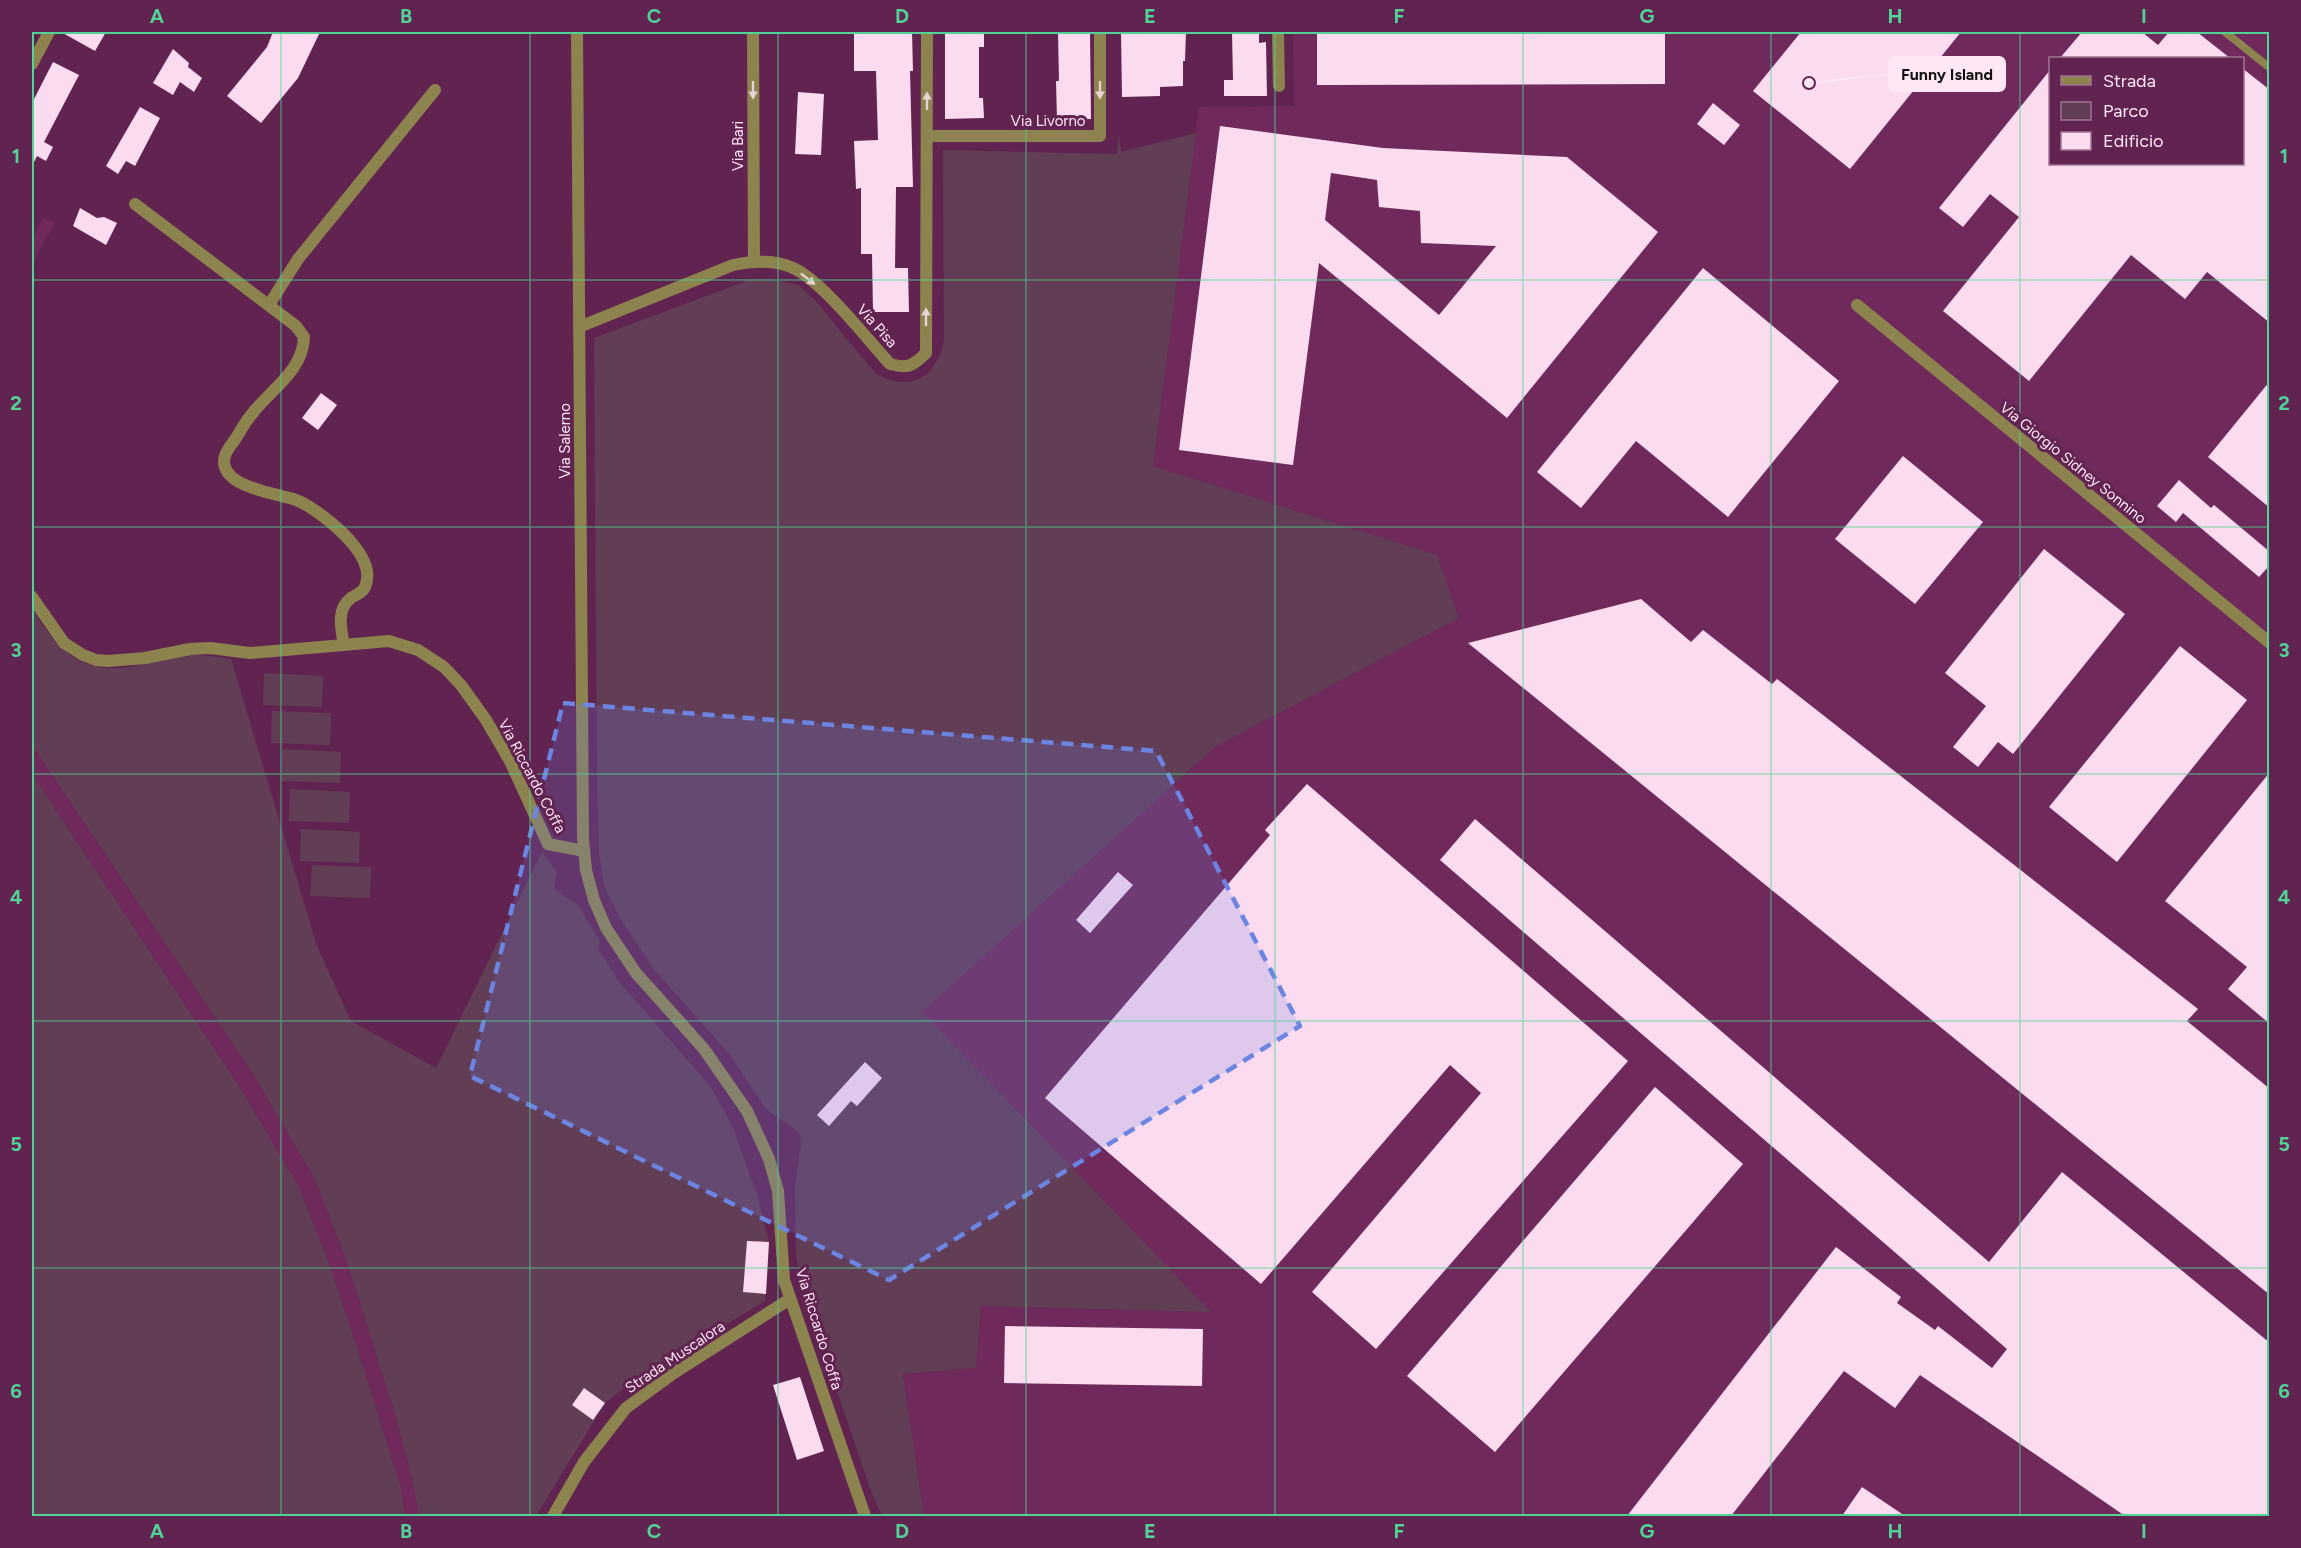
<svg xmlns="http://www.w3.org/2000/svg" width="2301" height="1548" viewBox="0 0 2301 1548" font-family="Figtree,sans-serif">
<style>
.built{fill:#6f2a5b;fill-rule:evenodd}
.green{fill:#623d56}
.building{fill:#fadbef;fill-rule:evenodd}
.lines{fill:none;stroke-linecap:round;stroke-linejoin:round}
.lane{stroke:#8c834e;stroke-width:8}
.street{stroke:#8c834e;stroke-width:12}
.oneway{fill:#e8d3d4}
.marked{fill:#6c84e2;fill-opacity:0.2;stroke:#6c84e2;stroke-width:4.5;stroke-dasharray:12 8;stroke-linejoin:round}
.grid{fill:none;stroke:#51d397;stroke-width:1.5;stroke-opacity:0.55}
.labels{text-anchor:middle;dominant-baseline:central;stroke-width:6;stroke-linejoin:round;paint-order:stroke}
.street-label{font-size:15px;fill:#ffe7f6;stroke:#612450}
.leader{fill:none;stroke:#ffe7f6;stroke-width:2}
.callout-dot{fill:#ffe7f6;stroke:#612450;stroke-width:2}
.callout{fill:#ffe7f6;stroke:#ffe7f6;stroke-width:2}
.callout-label{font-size:16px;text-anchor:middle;font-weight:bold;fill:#111}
.neatline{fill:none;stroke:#51d397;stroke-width:2}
.grid-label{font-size:20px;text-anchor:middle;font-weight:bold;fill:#51d397}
</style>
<rect width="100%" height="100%" fill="#612450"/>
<path class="built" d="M1293 32H2269V1516H924L903 1374 976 1368 981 1306 1210 1312 921 1012 1215 747 1459 618 1437 555 1153 466 1199 107 1294 106ZM2050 58H2242V164H2050Z
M44 217 55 223 32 265V239Z
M32 745 253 1074 315 1179 347 1262 395 1414 413 1482 419 1516H405L400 1485 368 1382 331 1268 299 1187 239 1086 32 774Z"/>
<path class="green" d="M1196 133 1153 466 1437 555 1459 618 1215 747 922 1012 1211 1312 981 1306 976 1368 903 1374 924 1516H882L872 1494 806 1300 796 1256 795 1188 801 1145 800 1133 766 1109 731 1056 653 968 620 918 604 886 599 853 597 786 594 338 752 279H769L798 285 815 300 875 373C910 393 935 379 944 341L943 150 1117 154 1119 134 1121 152Z
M32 608C53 644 75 671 121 668 144 666 166 656 189 655 203 654 217 657 231 659L317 946 351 1021 436 1068 542 852 557 872 554 889 578 905 600 941 598 949 620 983 710 1086 732 1125 757 1195 769 1242 765 1301 637 1378 605 1403 536 1516H419L413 1482 395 1414 347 1262 315 1179 253 1074 32 745Z
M264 673 323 676 322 707 263 705Z
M272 711 331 713 330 745 271 743Z
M282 749 341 752 340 783 281 781Z
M32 774 239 1086 299 1187 331 1268 368 1382 400 1485 405 1516H32Z
M290 789 350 792 349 823 289 821Z
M301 829 360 832 359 863 300 861Z
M312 865 371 867 370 898 310 896Z"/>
<path class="building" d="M61 32H106L95 51Z
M273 32H320L298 78 261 123 227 96 267 47Z
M854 32H912L913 71H910L913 187H896L895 268H908L909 312H873L872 254H861V188L856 189 854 141 878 140 876 71H854Z
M945 32H984V47H979V98H983L984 118 945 119Z
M1058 32H1090L1091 119 1057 120 1056 81H1059Z
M1121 32H1186L1185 61H1183V86L1160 87V96L1122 97Z
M1232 32H1259V43L1266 42 1267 96H1224V80H1233Z
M1317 32H1665V84L1317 85Z
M1801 32H1961L1850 169 1753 91Z
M2082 32H2142L2158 45 2169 32H2197L2230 58H2060Z
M173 49 189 63 188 67 202 78 194 92 180 82 173 95 153 83Z
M53 62 79 75 44 142 53 147 46 161 37 156 32 166V103Z
M2242 68 2270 90V323L2207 272 2185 299 2131 255 2029 381 1943 311 2019 217 1990 194 1963 227 1939 208 2050 70V164H2242Z
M798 92 824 94 821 155 795 154Z
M1713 103 1740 125 1724 145 1697 124Z
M140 107 160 118 135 166 126 161 118 174 106 166Z
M1220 126 1383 148 1567 157 1658 232 1507 418 1319 263 1293 465 1179 450ZM1331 173 1377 180 1379 207 1420 211 1421 243 1496 246 1439 315 1325 220Z
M80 208 97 218 104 217 117 223 106 245 73 226Z
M1703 268 1839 381 1728 517 1636 441 1581 508 1537 472Z
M2270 381V508L2208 457Z
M321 393 337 405 318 430 302 418Z
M1903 456 1983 522 1915 604 1835 539Z
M2179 480 2211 508 2214 505 2270 552V565L2259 577 2183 513 2176 522 2157 506Z
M2044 549 2125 614 2013 754 1998 742 1978 767 1953 747 1986 706 1945 673Z
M1641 599 1691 642 1703 630 1772 684 1777 679 2198 1009 2187 1021 2270 1089V1295L1468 643Z
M2180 646 2247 700 2117 862 2049 807Z
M2270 772V1024L2228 989 2247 967 2165 901Z
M1307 784 1628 1061 1376 1349 1312 1292 1481 1093 1450 1065 1261 1284 1045 1098 1270 835 1265 830Z
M1475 819 1989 1262 2062 1172 2270 1343V1516H2125L1920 1375 1895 1408 1844 1371 1731 1516H1627L1836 1247 1901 1297 1897 1303 1935 1330 1938 1326 1992 1368 2007 1349 1440 860Z
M1118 872 1133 885 1090 933 1076 920Z
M865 1062 882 1078 857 1106 851 1101 829 1126 817 1115Z
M1655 1087 1743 1164 1495 1452 1407 1376Z
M747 1241 769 1242 766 1294 743 1292Z
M1005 1326 1203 1329 1202 1386 1004 1383Z
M800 1377 824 1451 797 1460 773 1385Z
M584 1388 605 1403 593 1420 572 1405Z
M1862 1487 1905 1516H1842Z"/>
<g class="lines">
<path class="lane" d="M2225 32 2270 68"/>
<path class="street" d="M577 32 583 839 586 870 594 900 606 928 636 973 704 1049 747 1111 769 1159 778 1191 784 1280 865 1516
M753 32 754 261
M1278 32 1279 86
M32 64 49 32
M927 136H1100V32
M135 204 296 326 304 337C303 371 271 389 252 414 245 422 240 432 234 441 230 446 224 454 224 461 224 488 276 493 296 500 304 503 313 509 320 514 339 528 377 560 365 587 362 594 356 594 351 598 336 609 341 629 344 645
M269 305 298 259 435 90
M1857 305 2270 643
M579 327 733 265C752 261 772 259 791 267 821 279 867 339 890 364 908 369 913 366 926 353L927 32
M32 597 64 643 83 655 96 660 108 661 145 658 190 649 210 648 250 653 389 641 418 650 444 667 461 685 486 720 510 761 548 844 584 851
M553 1516 584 1462 626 1408 674 1373 790 1299"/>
</g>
<defs><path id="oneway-solid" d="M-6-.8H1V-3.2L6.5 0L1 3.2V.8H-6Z" transform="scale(1.5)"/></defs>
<g class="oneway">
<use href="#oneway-solid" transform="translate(753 90) rotate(90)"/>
<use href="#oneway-solid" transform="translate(1100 90) rotate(90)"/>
<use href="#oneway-solid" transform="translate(927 101) rotate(-90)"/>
<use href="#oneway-solid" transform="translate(808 279) rotate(38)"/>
<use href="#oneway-solid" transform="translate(926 317) rotate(-90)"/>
</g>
<path class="marked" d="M563 703 1156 751 1300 1026 889 1280 470 1076Z"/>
<path class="grid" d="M281 32V1516M530 32V1516M778 32V1516M1026 32V1516M1275 32V1516M1523 32V1516M1771 32V1516M2020 32V1516M32 280H2270M32 527H2270M32 774H2270M32 1021H2270M32 1268H2270"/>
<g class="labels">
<g class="street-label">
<text x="1048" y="121">Via Livorno</text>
<text transform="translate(738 146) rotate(-90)">Via Bari</text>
<text transform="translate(877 326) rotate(48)">Via Pisa</text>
<text transform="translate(565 441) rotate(-90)">Via Salerno</text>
<text transform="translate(2073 463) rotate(39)">Via Giorgio Sidney Sonnino</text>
<text transform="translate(532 776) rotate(62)">Via Riccardo Coffa</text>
<text transform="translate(819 1329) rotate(73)">Via Riccardo Coffa</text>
<text transform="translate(675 1357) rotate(-34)">Strada Muscalora</text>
</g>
</g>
<path class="leader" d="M1809 83L1889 74"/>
<circle class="callout-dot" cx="1809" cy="83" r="6"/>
<rect class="callout" x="1889" y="57" width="116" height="34" rx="6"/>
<g class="callout-label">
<text x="1947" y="80">Funny Island</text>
</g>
<rect width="2301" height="1548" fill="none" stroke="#612450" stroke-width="66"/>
<rect x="2049" y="57" width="195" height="108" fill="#612450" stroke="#a07292" stroke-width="1.5"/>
<rect x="2061" y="76" width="30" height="9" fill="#8c834e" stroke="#a07292" stroke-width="1.5"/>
<text x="2103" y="87" font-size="18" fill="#ffe7f6">Strada</text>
<rect x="2061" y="102" width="30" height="18" fill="#623d56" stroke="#a07292" stroke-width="1.5"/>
<text x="2103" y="117" font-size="18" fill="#ffe7f6">Parco</text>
<rect x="2061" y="132" width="30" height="18" fill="#fadbef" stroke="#a07292" stroke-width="1.5"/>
<text x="2103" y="147" font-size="18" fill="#ffe7f6">Edificio</text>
<rect x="33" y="33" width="2235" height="1482" class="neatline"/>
<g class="grid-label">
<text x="157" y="23">A</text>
<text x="406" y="23">B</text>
<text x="654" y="23">C</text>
<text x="902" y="23">D</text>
<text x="1150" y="23">E</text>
<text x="1399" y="23">F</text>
<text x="1647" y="23">G</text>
<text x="1895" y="23">H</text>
<text x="2144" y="23">I</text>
<text x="16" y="163">1</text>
<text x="2284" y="163">1</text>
<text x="16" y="410">2</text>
<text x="2284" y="410">2</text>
<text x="16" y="657">3</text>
<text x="2284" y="657">3</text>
<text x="16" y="904">4</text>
<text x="2284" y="904">4</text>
<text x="16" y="1151">5</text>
<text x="2284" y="1151">5</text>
<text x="16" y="1398">6</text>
<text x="2284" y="1398">6</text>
<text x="157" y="1538">A</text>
<text x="406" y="1538">B</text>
<text x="654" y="1538">C</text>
<text x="902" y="1538">D</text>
<text x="1150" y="1538">E</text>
<text x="1399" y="1538">F</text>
<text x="1647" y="1538">G</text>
<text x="1895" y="1538">H</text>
<text x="2144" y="1538">I</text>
</g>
</svg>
